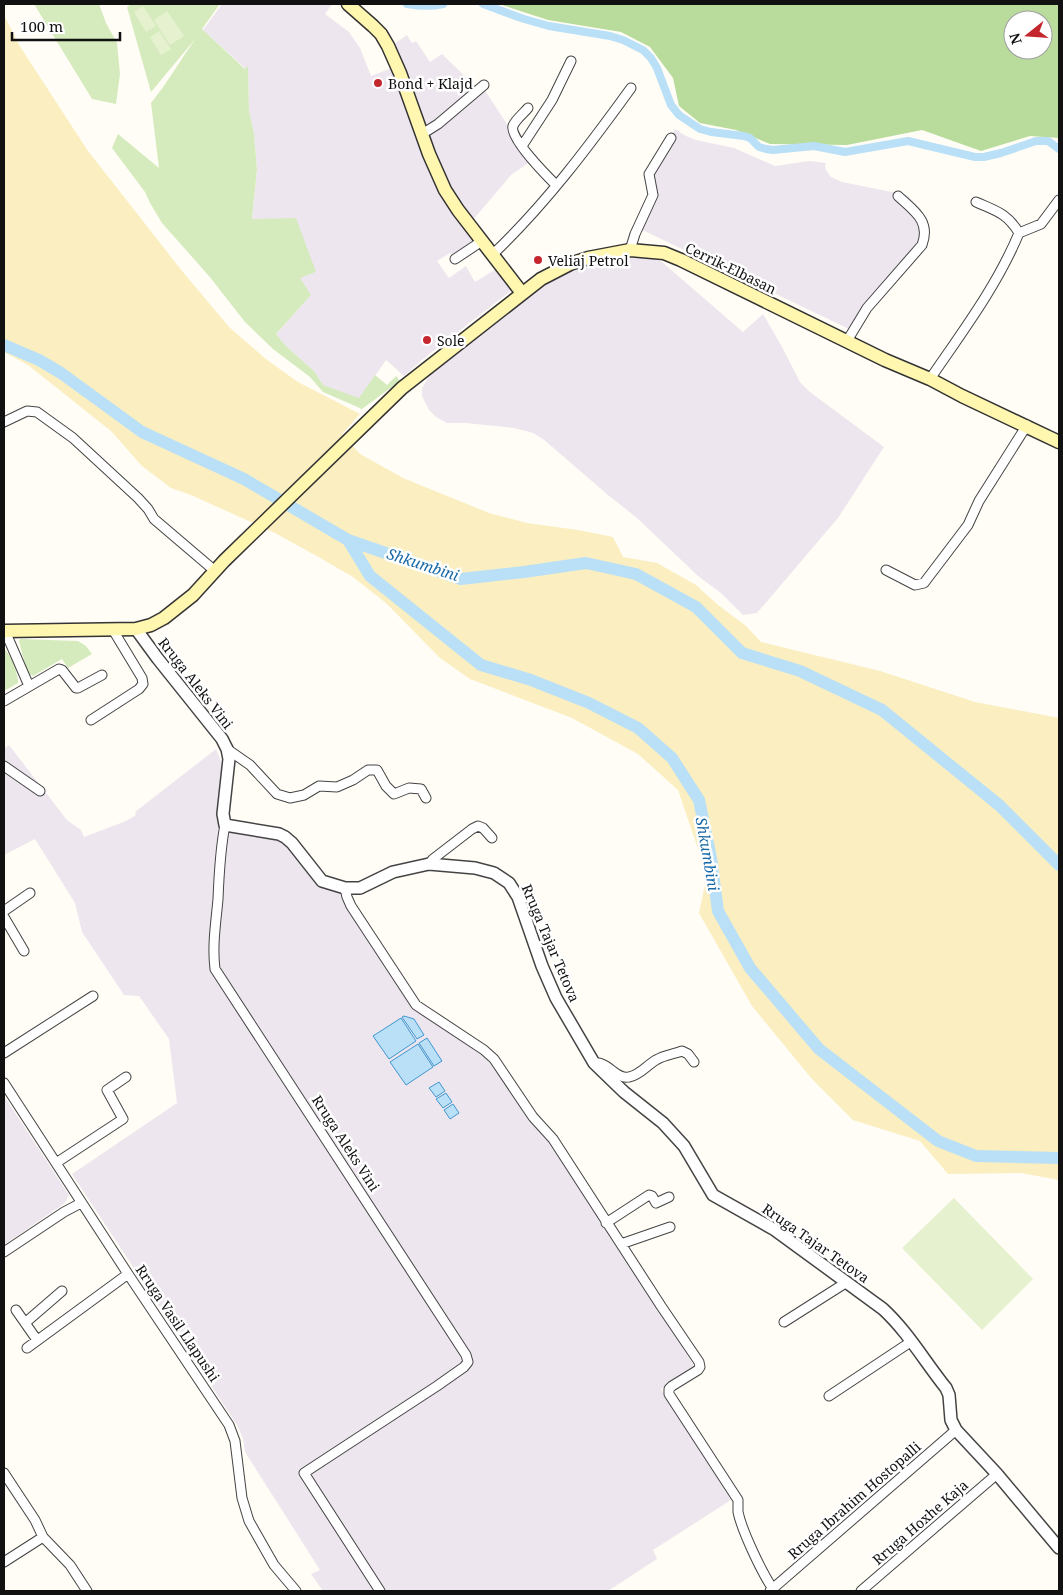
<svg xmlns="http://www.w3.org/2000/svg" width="1063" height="1595" viewBox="0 0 1063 1595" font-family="'Noto Serif',serif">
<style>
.industrial{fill:#eee6ef}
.green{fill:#d5ebbd}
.forest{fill:#b9dc9c;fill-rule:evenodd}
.sand{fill:#fbeec1}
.pitch{fill:#e6f2cf}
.water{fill:#b9e0f7;stroke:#3f96cf}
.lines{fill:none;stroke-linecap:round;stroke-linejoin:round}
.canal{stroke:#b9e0f7;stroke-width:8}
.river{stroke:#b9e0f7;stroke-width:12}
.minor-casing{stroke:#444;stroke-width:11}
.tertiary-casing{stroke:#444;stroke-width:14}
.secondary-casing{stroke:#333;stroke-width:15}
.minor{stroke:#fff;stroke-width:9}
.tertiary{stroke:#fff;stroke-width:11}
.secondary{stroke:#fff6b0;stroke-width:12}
.poi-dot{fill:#c4262e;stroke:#fff;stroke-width:2}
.labels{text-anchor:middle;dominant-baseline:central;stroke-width:5;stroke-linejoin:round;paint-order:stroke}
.poi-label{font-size:14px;fill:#111;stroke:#fff;text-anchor:start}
.street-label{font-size:14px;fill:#111;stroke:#fff}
.water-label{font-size:15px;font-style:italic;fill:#1768a6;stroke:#fff}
</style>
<rect width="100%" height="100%" fill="#fffdf5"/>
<path class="industrial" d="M222 4H332L325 14 349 32 360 48 371 76 392 68 476 239 452 256 450 253 437 261 449 278 466 266 475 282 496 269 512 290 423 359 404 376 386 360 359 399 323 385 315 372 286 346 276 334 311 295 299 278 316 272 252 220 257 169 254 133 249 111 248 67 246 69 203 30Z
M407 35 412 43 416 41 430 62 442 54 474 85 484 89 531 161 511 175 473 220 462 206 445 175 394 44Z
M675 129 686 136 696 140 734 148 775 166 809 161 826 163 825 166 826 170 831 177 842 182 907 195 921 209 926 223 922 243 853 331 634 226 648 199 650 189 647 175Z
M641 257 652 258 662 262 743 332 763 314 781 345 800 382 810 392 884 447 838 518 757 613 743 615 721 593 698 576 637 518 608 495 543 439 533 433 514 428 466 423H447L436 417 429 410 422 396V388L435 366 545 284 569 270 586 265 626 258Z
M9 745 67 820 81 830 84 837 126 821 136 815 135 812 216 749 221 761 222 768 219 829 286 839 316 882 340 889 414 1004 488 1053 545 1139 550 1137 694 1366 661 1389 731 1500 653 1550 657 1559 608 1591H323L311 1574 320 1570 245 1452 243 1438 237 1425 72 1174 177 1103 169 1039 139 996 124 995 82 932 75 903 35 839 4 855V749Z
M4 1096 69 1195 65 1203 4 1245Z"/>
<path class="green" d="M34 4H99L106 23 117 43 120 74 116 104 92 99Z
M131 4H220L202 29 245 69 248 66 249 111 254 133 257 169 252 219 296 218 316 272 300 278 311 295 276 334 286 346 315 372 323 385 359 398 375 375 387 385 396 376 400 381 362 409 323 392 310 377 273 349 245 322 209 276 162 223 150 203 145 192 112 148 118 134 159 168 151 103C168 82 181 59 196 38L151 92 127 7Z
M20 639 78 641 86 646 92 654 68 668 62 659 33 676 27 672 20 645 19 641Z
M4 648 14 662 18 680V683L4 691Z"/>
<path class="forest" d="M499 4H1059V138L1030 136 981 151 922 130 847 145 770 144 736 130 700 123 679 106 673 78 650 47 621 32 548 20ZM1013 20H1043V50H1013Z"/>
<path class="sand" d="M4 15 19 45 88 151 182 271 229 327 267 360 298 382 360 414 342 434 360 454 403 478 489 513 527 523 578 530 613 537 623 557 657 563 696 585 718 605 745 625 761 642 880 671 975 702 1059 718V1180L1021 1173 948 1174 920 1141 853 1120 812 1079 752 1006 699 913 707 875 678 790 638 754 572 718 470 679 440 658 386 603 353 577 315 555 273 532 191 495 171 488 142 466 111 431 28 365 4 352Z"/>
<path class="pitch" d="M143 6 156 26 146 32 134 12Z
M167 11 184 36 170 45 154 20Z
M159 31 171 49 161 55 150 37Z
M954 1198 1033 1279 982 1330 902 1248Z"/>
<path class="water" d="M404 1016 414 1019 424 1035 417 1039 402 1017Z
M401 1018 416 1041 389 1059 373 1036Z
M427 1038 442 1061 434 1066 419 1043Z
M418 1044 433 1067 406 1085 390 1062Z
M439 1082 445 1091 436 1097 429 1088Z
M446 1093 452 1102 443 1108 436 1099Z
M453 1104 459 1113 450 1119 444 1110Z"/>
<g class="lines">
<path class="canal" d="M407 4C419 6 431 7 443 4
M483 4 524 19 549 26 610 36 623 40 643 50 651 58 657 68 671 105 679 115 700 129 711 132 744 136 750 138 759 147 766 149 773 150 814 146 845 152 908 141 975 157H984L1001 153 1036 141H1048L1059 149"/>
<path class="river" d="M4 345 39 360 61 373 142 432 244 479 348 540 461 579 524 572 586 563 636 574 696 607 742 653 800 671 882 710 999 805 1059 865
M348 540 370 576 481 665 531 680 589 703 638 728 672 758 699 800 711 858 718 911 750 968 819 1049 938 1141 976 1156 1059 1158"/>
<defs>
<path id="minor" d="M528 108C524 113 515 120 513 126 509 138 547 176 556 185
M422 134 438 124 484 85
M522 146 552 100 571 61
M976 202C996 211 1007 213 1019 233
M630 250 635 234 653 195 649 174 671 138
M492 255C545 205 589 146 631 88
M455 259 482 241
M847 341 867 308 922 245C931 221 914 211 898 196
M930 379C962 332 997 286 1019 233L1041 224 1059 200
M4 422 27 411 37 412 73 438 138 498 148 509 154 519 215 571
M886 570 915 585 924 583 968 525 979 501 1027 425
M5 631 29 686
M4 701 59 669 62 670 76 688H78L102 675
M91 720 139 689 143 684 142 678 113 630
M227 749 250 765 277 794 290 798 304 795 319 786 337 787 353 780 368 770H377L386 786 394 794 409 788 421 789 426 798
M4 766 40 791
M225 825C220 850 219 874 218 899 216 922 212 945 215 969L466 1355 468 1362 464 1367 437 1386 304 1473 380 1591
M429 864 433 859 472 829 478 826 483 828 492 838
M345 888 347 897 351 906 416 1005 484 1050 494 1059 533 1117 553 1139 661 1306 699 1362 700 1367 698 1370 672 1386 669 1389V1394L738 1500C738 1504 738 1508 738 1512 742 1531 762 1573 773 1589
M4 911 30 893
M4 917 24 951
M4 1053 93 996
M594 1063C608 1061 616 1080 629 1077 640 1075 647 1065 656 1060 664 1055 674 1054 682 1051L688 1054 694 1062
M4 1083 128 1274 229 1425 235 1441 242 1498 249 1521 274 1565 296 1591
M56 1163 123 1119 107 1090 126 1077
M606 1223 649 1195 652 1196 656 1203 669 1197
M621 1244 670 1227
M4 1252 64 1212 81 1203
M16 1310 37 1340
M784 1322 847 1282
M25 1323 62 1291
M27 1348 128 1274
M829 1396 912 1341
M4 1473 35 1520 43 1537 70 1565 87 1591
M4 1562 43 1537
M770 1591 956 1430
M861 1591 997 1474"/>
<path id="tertiary" d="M136 629 158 659 222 739 227 749 229 759 223 814 225 825 279 834 285 837 292 843 322 881 345 888H360L393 872 429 864 475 868 494 873 509 883 518 897 542 966 556 998 594 1063 624 1092 663 1123 684 1146 713 1195 775 1230 883 1309C908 1332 925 1362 946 1388L949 1395 951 1420 956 1430 997 1474 1059 1548"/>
<path id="secondary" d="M348 4 373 26 381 34 388 46 400 73 429 154 445 190 458 210 522 293
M4 631 136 629 151 625 164 618 193 595 224 561 402 388 541 279 570 264 588 258 630 250 664 253 681 260 885 360 930 379 962 396 1059 442"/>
</defs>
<use href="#minor" class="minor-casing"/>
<use href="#tertiary" class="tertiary-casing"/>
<use href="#secondary" class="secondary-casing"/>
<use href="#minor" class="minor"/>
<use href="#tertiary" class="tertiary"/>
<use href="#secondary" class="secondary"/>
</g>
<g class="poi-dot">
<circle cx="378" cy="83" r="5"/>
<circle cx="538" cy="260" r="5"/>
<circle cx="427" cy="340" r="5"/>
</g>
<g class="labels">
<g class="poi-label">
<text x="388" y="83">Bond + Klajd</text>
<text x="548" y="260">Veliaj Petrol</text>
<text x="437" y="340">Sole</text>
</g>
<g class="street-label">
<text transform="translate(731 268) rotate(26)">Cerrik-Elbasan</text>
<text transform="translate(196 683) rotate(52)">Rruga Aleks Vini</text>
<text transform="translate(551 943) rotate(67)">Rruga Tajar Tetova</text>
<text transform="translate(346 1143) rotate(57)">Rruga Aleks Vini</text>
<text transform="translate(816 1243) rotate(35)">Rruga Tajar Tetova</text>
<text transform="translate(178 1323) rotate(56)">Rruga Vasil Llapushi</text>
<text transform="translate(854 1500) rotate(-41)">Rruga Ibrahim Hostopalli</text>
<text transform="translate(920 1522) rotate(-41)">Rruga Hoxhe Kaja</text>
</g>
<g class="water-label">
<text transform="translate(423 564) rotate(18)">Shkumbini</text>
<text transform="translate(708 854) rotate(80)">Shkumbini</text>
</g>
</g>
<rect width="1063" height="1595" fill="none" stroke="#111111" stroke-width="10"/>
<g transform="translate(1028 35) rotate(253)"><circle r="24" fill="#ffffff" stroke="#a0a0a0"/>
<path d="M0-4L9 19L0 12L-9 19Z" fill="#c4262e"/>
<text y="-8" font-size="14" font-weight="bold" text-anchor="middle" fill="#111111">N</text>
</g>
<path d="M12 32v8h108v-8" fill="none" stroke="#111111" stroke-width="2.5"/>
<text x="20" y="32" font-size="15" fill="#111111" stroke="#ffffff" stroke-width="4" paint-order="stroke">100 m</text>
</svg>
